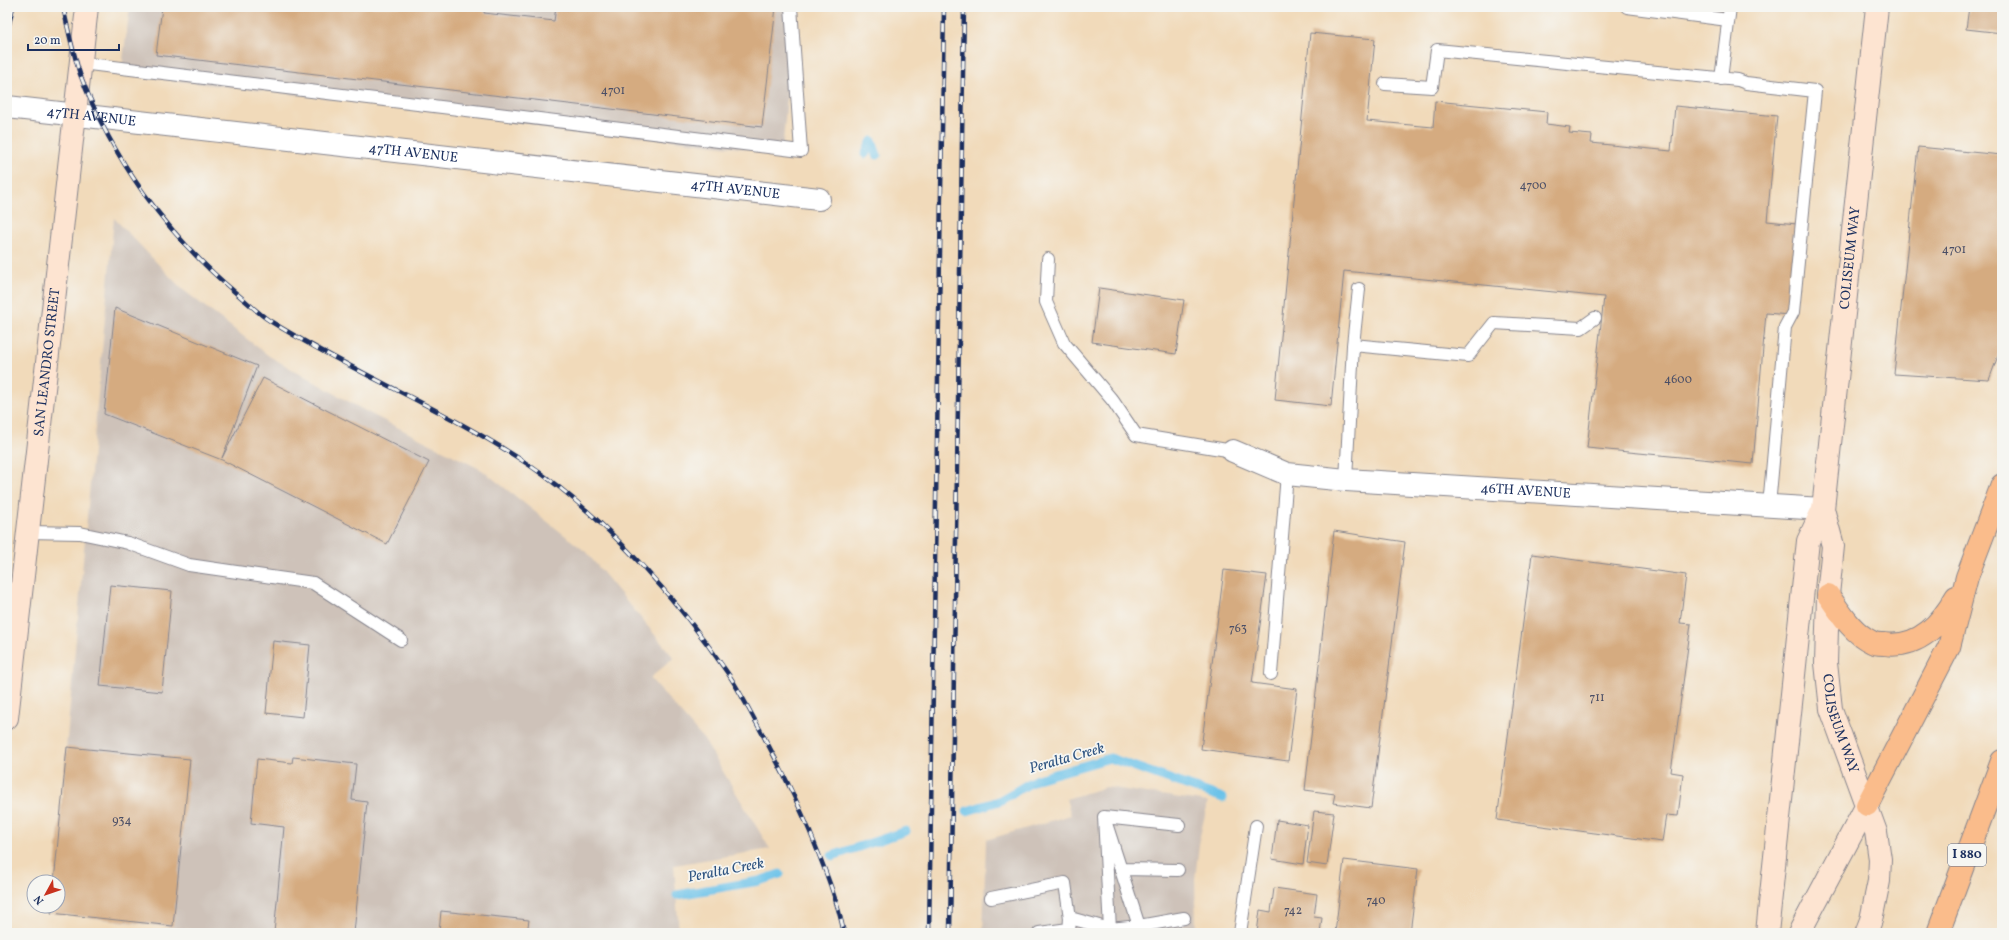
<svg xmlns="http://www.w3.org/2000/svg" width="2009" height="940" viewBox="0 0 2009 940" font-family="Vollkorn,serif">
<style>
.industrial{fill:#cec2b9}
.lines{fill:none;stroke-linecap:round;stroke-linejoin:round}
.stream{stroke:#6cc2e9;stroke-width:9}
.building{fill:#d5ab80}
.lane-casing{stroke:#86848c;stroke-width:14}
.street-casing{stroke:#86848c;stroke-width:24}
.secondary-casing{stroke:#86848c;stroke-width:24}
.highway-casing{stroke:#86848c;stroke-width:24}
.lane{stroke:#fff;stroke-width:12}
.street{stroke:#fff;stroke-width:22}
.secondary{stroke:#fde4d1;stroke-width:22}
.highway{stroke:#fabc8b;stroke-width:22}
.rail-casing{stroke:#1b2f5e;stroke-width:4.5}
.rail{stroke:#f6f6f2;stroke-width:3;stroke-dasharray:9;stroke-linecap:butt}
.labels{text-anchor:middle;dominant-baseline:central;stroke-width:3.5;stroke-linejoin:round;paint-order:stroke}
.number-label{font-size:12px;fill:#4a4e66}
.shield{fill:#f6f6f2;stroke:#5d6b8a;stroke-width:1}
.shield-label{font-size:13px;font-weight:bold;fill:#1b2f5e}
.street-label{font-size:14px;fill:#1b2f5e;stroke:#f6f6f2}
.water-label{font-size:15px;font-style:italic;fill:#2f5481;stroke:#f6f6f2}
</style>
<rect width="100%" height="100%" fill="#f6f6f2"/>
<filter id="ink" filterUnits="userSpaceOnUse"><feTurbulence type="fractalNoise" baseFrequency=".025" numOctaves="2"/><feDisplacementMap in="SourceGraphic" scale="8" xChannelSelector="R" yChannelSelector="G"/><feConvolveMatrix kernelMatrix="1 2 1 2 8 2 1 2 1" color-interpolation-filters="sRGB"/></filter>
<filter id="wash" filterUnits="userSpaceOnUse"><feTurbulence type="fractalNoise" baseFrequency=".012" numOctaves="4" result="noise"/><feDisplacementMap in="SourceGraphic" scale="16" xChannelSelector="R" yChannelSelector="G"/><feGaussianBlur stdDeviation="0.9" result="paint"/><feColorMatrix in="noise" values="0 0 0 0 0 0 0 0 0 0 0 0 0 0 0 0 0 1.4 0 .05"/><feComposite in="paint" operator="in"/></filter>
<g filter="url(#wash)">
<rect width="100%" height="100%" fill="#f1daba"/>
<path class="industrial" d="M130 7H795L782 153 121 74Z
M114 218 182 289 269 356 367 412 482 470 586 552 674 658 650 678 704 740 770 849 674 865 679 933H217L51 913 52 906H58V882H54Z
M1106 787 1208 802 1200 836 1195 879 1196 933H983L986 840 1071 815 1066 799Z"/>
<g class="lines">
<path class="stream" d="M872 141 877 155
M865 154 872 141
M967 811 999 801 1037 779 1110 758 1223 798
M832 856 906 831
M677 895 759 881 780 874"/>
</g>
<g id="blocks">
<path class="building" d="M162 7H485L484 13 554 21 556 7H776L762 127 156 55Z
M1969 7H2002V33L1966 29Z
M1310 33 1375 39 1367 121 1433 127 1435 101 1547 112 1546 124 1570 127 1569 133 1592 135 1591 143 1671 151 1675 106 1777 116 1767 221 1797 224 1789 315 1766 313 1753 464 1587 448 1604 297 1344 271 1331 406 1275 400Z
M1918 147 2002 155V345L1989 380 1894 374Z
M1099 288 1184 300 1176 354 1092 342Z
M115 308 257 366 222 458 263 378 429 462 387 544 222 460 104 414Z
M1334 531 1405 542 1371 808 1333 803 1335 794 1305 790Z
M1532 554 1686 575 1680 623 1691 624 1671 772 1683 774 1678 816 1666 815 1662 842 1497 820Z
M1224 570 1267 575 1252 683 1297 689 1288 761 1201 749Z
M110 585 172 591 162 692 100 686Z
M273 641 310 645 303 717 266 713Z
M67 747 190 759 173 926 51 913 52 906H58V882H54Z
M293 757 356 764 352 800 367 802 354 933H274L284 827 251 823 257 759 292 763Z
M1314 811 1334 813 1327 866 1307 863Z
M1277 820 1308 825 1303 864 1272 859Z
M1344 860 1418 869 1410 933H1335Z
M1274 888 1317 894 1314 917 1322 918 1320 933H1257L1260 910 1271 912Z
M441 911 529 920 527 933H439Z"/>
</g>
</g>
<g filter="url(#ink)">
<use href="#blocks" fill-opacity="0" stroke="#86848c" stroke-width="1"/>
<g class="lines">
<defs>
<path id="lane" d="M1627 7 1728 20
M81 63 801 151 791 7
M1721 79 1730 7
M1385 84 1432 87 1437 50 1738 80 1746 83 1815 91 1793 312 1785 327 1769 506
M1048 259 1046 302 1064 343 1113 401 1136 435 1233 451
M1353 345 1468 356 1494 323 1581 328 1595 318
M1346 480 1353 345 1359 289
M28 532 80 533 128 543 189 565 313 583 401 640
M1271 674 1287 474
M1104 817 1179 825
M1121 869 1178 870
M991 898 1065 883 1070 918
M1039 933 1069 929
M1069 933 1070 918 1110 929 1104 817 1139 926 1184 918
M1110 933V929L1139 926 1141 932
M1240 933 1256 826"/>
<g id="street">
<path id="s1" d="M7 107 819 199"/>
<path id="s2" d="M1233 451 1287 474 1346 480 1823 509"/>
</g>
<g id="secondary">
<path id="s3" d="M1823 509 1833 546 1828 595 1826 663 1831 709 1876 832 1880 859 1879 881 1871 920 1866 933"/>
<path id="s4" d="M7 718 87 7"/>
<path id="s5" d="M1767 933 1808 541 1823 509 1877 7"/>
<path d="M1799 933 1867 805"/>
</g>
<path id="highway" d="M1828 595C1840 612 1852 633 1872 642 1875 644 1881 644 1884 644 1918 649 1941 624 1956 597
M1867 805 1949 647 1967 577 2002 485
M1938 933 2002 761"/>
</defs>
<use href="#lane" class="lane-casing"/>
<use href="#street" class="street-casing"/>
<use href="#secondary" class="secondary-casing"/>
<use href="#highway" class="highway-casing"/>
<use href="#lane" class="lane"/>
<use href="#street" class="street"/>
<use href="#secondary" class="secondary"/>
<use href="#highway" class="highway"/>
<defs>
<path id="rail" d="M63 7C68 29 73 53 80 74 112 159 167 235 236 293 247 302 258 313 270 321 354 373 447 410 529 465 603 515 679 601 729 675 737 687 744 700 751 713 772 751 793 791 810 832 823 865 837 898 844 933
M7 32 13 7
M929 933 944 7
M950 933 964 7"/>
</defs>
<use href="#rail" class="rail-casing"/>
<use href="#rail" class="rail"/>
</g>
</g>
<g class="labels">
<g class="number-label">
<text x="613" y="91">4701</text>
<text x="1533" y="186">4700</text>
<text x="1954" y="250">4701</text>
<text x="1678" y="380">4600</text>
<text x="1238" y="629">763</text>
<text x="1597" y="698">711</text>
<text x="122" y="821">934</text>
<text x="1376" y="901">740</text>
<text x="1293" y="911">742</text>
</g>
<rect class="shield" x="1948" y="844" width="38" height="22" rx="3"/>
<g class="shield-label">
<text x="1967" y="855">I 880</text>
</g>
<g class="street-label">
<text stroke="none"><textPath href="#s1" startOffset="85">47TH AVENUE</textPath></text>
<text stroke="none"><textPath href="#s1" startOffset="409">47TH AVENUE</textPath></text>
<text stroke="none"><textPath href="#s1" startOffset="733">47TH AVENUE</textPath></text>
<text stroke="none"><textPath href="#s5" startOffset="682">COLISEUM WAY</textPath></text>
<text stroke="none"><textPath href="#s4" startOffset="358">SAN LEANDRO STREET</textPath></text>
<text stroke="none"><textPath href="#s2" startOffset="298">46TH AVENUE</textPath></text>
<text stroke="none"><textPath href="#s3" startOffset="218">COLISEUM WAY</textPath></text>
</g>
<g class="water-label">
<text transform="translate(1067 759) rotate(-16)">Peralta Creek</text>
<text transform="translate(726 871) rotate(-11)">Peralta Creek</text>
</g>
</g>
<rect width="2009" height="940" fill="none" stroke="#f6f6f2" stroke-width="24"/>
<g transform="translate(46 894) rotate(230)"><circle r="19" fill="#f6f6f2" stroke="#9ea6b7"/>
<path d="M0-3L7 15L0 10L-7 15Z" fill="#c8321e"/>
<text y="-6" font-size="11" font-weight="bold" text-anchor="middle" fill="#1b2f5e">N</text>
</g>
<path d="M28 44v6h91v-6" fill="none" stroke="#1b2f5e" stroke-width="2"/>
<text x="34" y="44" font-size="12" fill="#1b2f5e" stroke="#f6f6f2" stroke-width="3" paint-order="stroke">20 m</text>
</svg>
